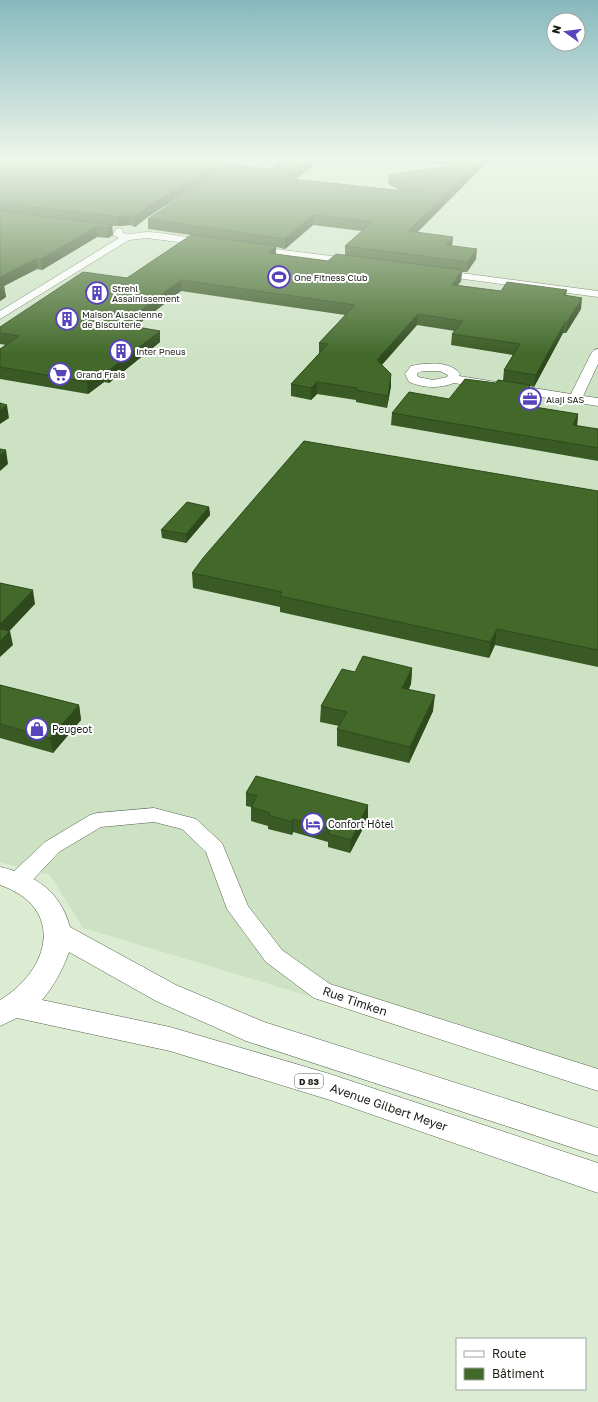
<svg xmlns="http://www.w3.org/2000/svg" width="598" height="1402" viewBox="0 0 598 1402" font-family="'Golos Text',sans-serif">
	<rect width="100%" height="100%" fill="#dbecd3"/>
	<!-- built -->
	<path fill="#cde2c3" d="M0,158H598V1083L83,928L50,875L0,862Z"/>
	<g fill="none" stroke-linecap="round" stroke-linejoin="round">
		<!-- minor casing -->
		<g stroke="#55634e" stroke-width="1">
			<path id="minor" d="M119,228L122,229L123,233C132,235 140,232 148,232C168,233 189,238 208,240L213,243L208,246L147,238L129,240L0,319V311L119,238L113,235L116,229Z
				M252,246L355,259L360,262L355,265L249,251L247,249L249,247Z
				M438,270L598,291V297L434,275L433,273Z
				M598,349V364L583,396L598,398V406L454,383C439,389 424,388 409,382L405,374L411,366C425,363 450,360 460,374L459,376L571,394L592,352L594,350ZM425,371H440L448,375L447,377L433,380L418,377L417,374L419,372Z
				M154,808L196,819L222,843L248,906L282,950L330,984L598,1069V1091L314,998L266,962L227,909L206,852L182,829L154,822L101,827L59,852L26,887L18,889L10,887L7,881L10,875L45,842L90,815L97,813Z"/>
		</g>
		<!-- primary casing -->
		<g stroke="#55634e" stroke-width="1">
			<path id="primary" d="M0,867C36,875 60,891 70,927L176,985L264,1022L598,1128V1156L246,1041L156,1001L69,952C63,969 54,986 42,1000L170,1027L330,1074L598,1163V1193L330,1100L170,1051L17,1018L0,1026V1000C50,970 66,908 0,885Z"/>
		</g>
		<!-- minor -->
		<use href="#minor" fill="#fff" fill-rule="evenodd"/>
		<!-- primary -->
		<use href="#primary" fill="#fff" fill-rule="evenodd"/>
	</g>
	<!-- wall -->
	<path fill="#395a24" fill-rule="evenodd" d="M0,158H230L222,164L270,169L287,158H314V165L295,180L401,191L388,184L389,175L451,166L392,158H491L417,233L453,246L476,259L467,272H462L461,281L458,285L501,291L567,290L566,295L581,309L566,333H563L534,387L530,386V389L533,390L531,401L528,406L578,414L577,426L598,429V461L391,425L392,413L449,399L503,381L504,370L513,355L451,345L452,334L455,331L417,325L382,365L391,386L387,408L356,402V400L317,394L311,400L291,396V384L319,354V343L345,315L181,291L141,322L142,326L139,328L160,331V342L109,383L104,382L88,394L0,379V349L6,345L0,344V333L127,278L198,236L148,229V219L211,176L145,219L135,227L130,225L119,226H112L113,235L108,238L97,237L42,270L37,269L4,286L6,297L0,301ZM313,225L362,231L345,246V255L328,261L276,254V247L285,249Z
		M598,491V667L495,645L489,658L280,612V607L193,588L192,573Z
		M209,507L210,515L186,543L162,538L161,530Z
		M412,668L411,684L409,689L433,711L409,763L337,746V729L339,726L320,722L321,706L355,672Z
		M0,685L79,705L81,720L53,753L0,738Z
		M246,793L368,805V819L350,853L328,847V842L293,832L292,835L268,829V826L251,821V807L246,806Z"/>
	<!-- shaded-wall -->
	<path fill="#2e4a1d" d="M215,158H230L215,168H211V176L145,219L135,227L134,217L144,209L209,162Z
		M312,158H314V165L284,188V178Z
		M483,158H491L408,241V231Z
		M129,215L130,225L119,226L118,217Z
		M313,215V225L285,249V239Z
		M112,225L113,235L108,238L107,228Z
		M96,227L97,237L42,270L41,259Z
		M453,237L452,247L446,245Z
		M276,246V256L268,253Z
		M477,249L476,259L467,272L468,262Z
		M36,259L37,269L0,288V277Z
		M462,270L461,281L451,295L452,285Z
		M181,280V291L141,322L142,326L127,337L126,325L136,314Z
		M4,286L6,297L0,301V289Z
		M582,298L581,309L566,333L567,322Z
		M418,314L417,325L376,371L377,360Z
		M565,322L563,333L534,387L536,375Z
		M160,331V342L109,383L108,371Z
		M103,370L104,382L88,394L87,382Z
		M391,374V386L387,408L388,396Z
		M317,382V394L311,400V388Z
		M530,385L529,395L533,390L531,401L521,417L522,405L528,389Z
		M7,405L9,418L0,424V410Z
		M578,414L577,426L573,425Z
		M6,450L8,464L0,471V455Z
		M209,507L210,515L186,543V534Z
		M33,590L35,604L2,639L10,631L13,645L0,657V624Z
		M497,629L495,645L489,658L490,642Z
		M412,668L411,684L401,704L402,688Z
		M435,695L433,711L409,763L410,747Z
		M79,705L81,720L53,753L50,738Z
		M368,805V819L350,853L351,840Z
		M293,819V832L292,835V822Z"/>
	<!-- building -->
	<path fill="#42692a" stroke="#2e4a1d" d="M0,158H215L209,162L270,169L287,158H312L284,178L422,193L389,175L463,164V161L456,160V158H483L408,231L453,237L446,245L477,249L468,262L345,246L372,222L313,215L285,239L148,219L219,171L217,168H211L144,209L134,217L129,215L118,217L0,203Z
		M0,211L112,225L107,228L96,227L41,259H36L0,277Z
		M191,235L276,246L268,253L328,261L336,254L462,270L452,285L501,291L507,282L567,290L564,295L582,298L567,322H565L536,375L504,370L520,344L452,334L463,321L418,314L377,360L391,374L388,396L356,390L357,388L317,382L311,388L291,384L328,344L319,343L355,305L181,280L136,314H141L126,325L160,331L108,371L103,370L87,382L0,367V349L19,336L0,333V327L83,272L127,278Z
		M0,286H4L0,289Z
		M465,379L496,383L498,380L530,385L528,389L533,390L522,405L578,414L573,425L598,429V448L392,413L409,392L449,399Z
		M0,403L7,405L0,410Z
		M304,441L598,491V650L497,629L490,642L280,596L282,592L192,573L203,558Z
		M0,449L6,450L0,455Z
		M187,502L209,507L186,534L161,530Z
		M0,583L33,590L0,624Z
		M0,629L10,631L0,641Z
		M363,656L412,668L402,688L435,695L410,747L337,729L347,712L321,706L342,669L355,672Z
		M0,685L79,705L50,738L0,724Z
		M256,776L368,805L351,840L328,834L331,829L293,819L292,822L268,815L270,813L251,807L257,796L246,793Z"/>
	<!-- sky -->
	<linearGradient id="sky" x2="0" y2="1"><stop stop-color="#87b9be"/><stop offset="0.45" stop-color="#eff6eb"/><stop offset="1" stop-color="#eff6eb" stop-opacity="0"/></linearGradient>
	<rect width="598" height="355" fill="url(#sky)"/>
	<!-- icons -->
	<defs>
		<g id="stadium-ring" transform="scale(1.15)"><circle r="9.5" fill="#fff" stroke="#5743bb" stroke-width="1.5"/><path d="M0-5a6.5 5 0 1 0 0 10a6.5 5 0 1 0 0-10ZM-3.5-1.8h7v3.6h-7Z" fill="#5743bb"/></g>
		<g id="building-ring" transform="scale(1.15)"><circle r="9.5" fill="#fff" stroke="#5743bb" stroke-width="1.5"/><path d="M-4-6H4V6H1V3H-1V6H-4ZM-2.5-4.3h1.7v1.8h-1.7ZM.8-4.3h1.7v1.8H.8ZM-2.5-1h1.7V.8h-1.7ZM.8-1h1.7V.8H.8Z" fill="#5743bb"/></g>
		<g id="supermarket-ring" transform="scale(1.15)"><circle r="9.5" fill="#fff" stroke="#5743bb" stroke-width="1.5"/><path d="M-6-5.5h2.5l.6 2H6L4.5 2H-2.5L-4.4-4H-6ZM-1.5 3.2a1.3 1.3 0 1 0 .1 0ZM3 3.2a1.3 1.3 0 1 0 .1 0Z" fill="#5743bb"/></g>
		<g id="office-ring" transform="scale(1.15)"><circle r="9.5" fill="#fff" stroke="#5743bb" stroke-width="1.5"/><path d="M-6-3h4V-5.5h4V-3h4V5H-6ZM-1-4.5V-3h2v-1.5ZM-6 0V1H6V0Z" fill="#5743bb"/></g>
		<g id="shop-ring" transform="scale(1.15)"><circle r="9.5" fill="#fff" stroke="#5743bb" stroke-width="1.5"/><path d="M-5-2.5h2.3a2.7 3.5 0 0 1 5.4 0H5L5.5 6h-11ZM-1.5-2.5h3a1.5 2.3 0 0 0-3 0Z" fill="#5743bb"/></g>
		<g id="hotel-ring" transform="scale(1.15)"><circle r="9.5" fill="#fff" stroke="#5743bb" stroke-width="1.5"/><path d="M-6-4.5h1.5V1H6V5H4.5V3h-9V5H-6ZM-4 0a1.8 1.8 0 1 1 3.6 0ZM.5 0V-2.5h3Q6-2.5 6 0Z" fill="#5743bb"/></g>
	</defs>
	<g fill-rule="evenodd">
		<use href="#stadium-ring" x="279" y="277"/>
		<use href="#building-ring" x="97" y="293"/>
		<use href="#building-ring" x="67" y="319"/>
		<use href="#building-ring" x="121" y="351"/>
		<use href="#supermarket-ring" x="60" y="374"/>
		<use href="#office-ring" x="530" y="399"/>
		<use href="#shop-ring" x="37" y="729"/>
		<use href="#hotel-ring" x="313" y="824"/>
	</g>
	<g text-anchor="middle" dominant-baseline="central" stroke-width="4" stroke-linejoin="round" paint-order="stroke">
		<!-- far-poi labels -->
		<g font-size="9" fill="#191e15" stroke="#fff" text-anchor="start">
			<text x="294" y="277">One Fitness Club</text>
			<text x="112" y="288">Strehl<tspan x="112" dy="10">Assainissement</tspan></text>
			<text x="82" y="314">Maison Alsacienne<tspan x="82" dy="10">de Biscuiterie</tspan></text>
			<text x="136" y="351">Inter Pneus</text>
			<text x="76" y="374">Grand Frais</text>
			<text x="546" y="399">Alaji SAS</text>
		</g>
		<!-- shield labels -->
		<rect fill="#fff" stroke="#5e625b" stroke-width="1" x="295" y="1074" width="28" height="14" rx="3"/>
		<g font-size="9" font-weight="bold" fill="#191e15">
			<text x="309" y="1081">D 83</text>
		</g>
		<!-- poi labels -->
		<g font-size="10" fill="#191e15" stroke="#fff" text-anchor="start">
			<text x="52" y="729">Peugeot</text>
			<text x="328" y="824">Confort Hôtel</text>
		</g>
		<!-- near-street labels -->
		<g font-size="12" fill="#191e15" stroke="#fff">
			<text transform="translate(355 1001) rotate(19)">Rue Timken</text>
			<text transform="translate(389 1107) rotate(19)">Avenue Gilbert Meyer</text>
		</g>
	</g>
	<!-- legend -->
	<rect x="456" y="1338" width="130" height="52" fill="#ffffff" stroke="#a3a5a1"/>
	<rect x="464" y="1351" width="20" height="6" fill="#ffffff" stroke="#a3a5a1"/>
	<text x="492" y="1358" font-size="12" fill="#191e15">Route</text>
	<rect x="464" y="1368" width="20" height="12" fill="#42692a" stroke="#a3a5a1"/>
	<text x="492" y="1378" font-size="12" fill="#191e15">Bâtiment</text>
	<!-- north arrow -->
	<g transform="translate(566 32) rotate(284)"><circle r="19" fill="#ffffff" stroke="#a3a5a1"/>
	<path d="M0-3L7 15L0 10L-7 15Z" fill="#5743bb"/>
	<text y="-6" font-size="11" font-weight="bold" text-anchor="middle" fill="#191e15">N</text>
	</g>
</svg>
